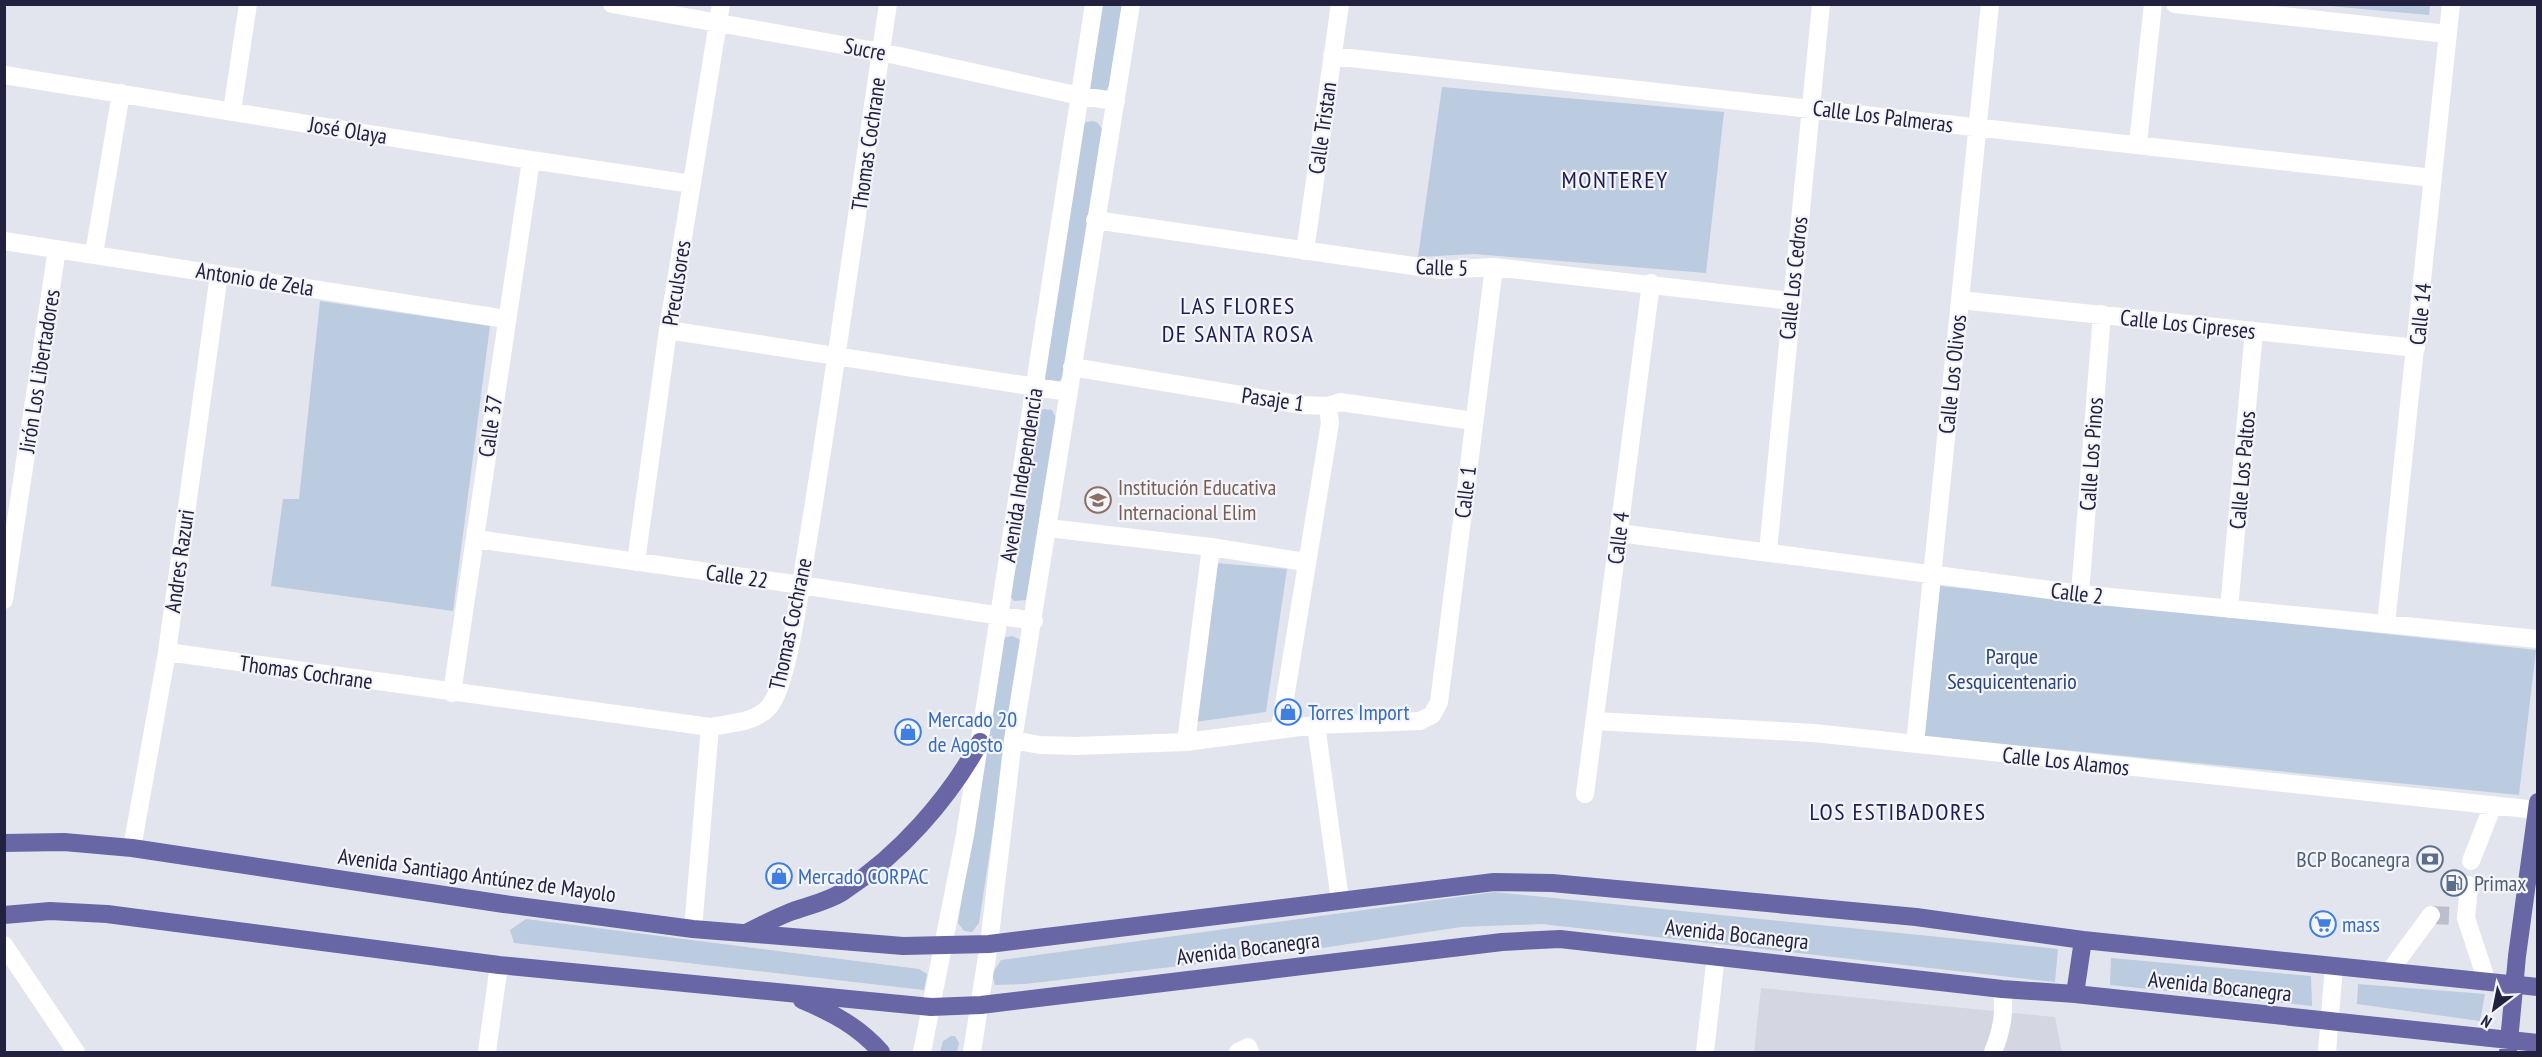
<svg xmlns="http://www.w3.org/2000/svg" width="2542" height="1057" viewBox="0 0 2542 1057" font-family="'PT Sans Narrow',sans-serif">
	<rect width="100%" height="100%" fill="#e3e5ee"/>
	<!-- built -->
	<path fill="#d4d6e2" d="M1761,988L2055,1017L2062,1052H1754Z"/>
	<!-- green -->
	<path fill="#bbcbe0" d="M1102,5H1122L1109,86L1106,91H1090Z
		M2318,5L2430,4V5L2429,15Z
		M1442,87L1724,112L1706,273L1474,254L1418,257Z
		M1093,121L1098,123L1103,131L1064,375L1058,383L1046,380L1043,375L1081,128L1086,122Z
		M320,301L490,326L453,611L271,586L283,499H299Z
		M1044,409L1052,410L1056,418L1026,600L1014,601L1010,596L1038,412Z
		M1216,563L1287,569L1266,712L1195,722Z
		M1940,586L2536,650L2519,795L1924,736Z
		M1012,636L1019,639L1021,646L979,923L972,932L964,931L958,923L1002,638Z
		M1494,892L2058,949L2055,982L1542,924L1461,927L1282,954L1025,984L995,985L992,974L1001,960Z
		M526,919L919,969L927,974L924,990L514,943L510,930Z
		M2111,958L2311,976L2312,1006L2110,985Z
		M2358,984L2485,994L2480,1021L2357,1004Z
		M951,1036H955L959,1043L957,1052H940L943,1041Z"/>
	<g fill="none" stroke-linecap="round" stroke-linejoin="round">
		<!-- minor-tunnel -->
		<path stroke="#bcbecb" stroke-width="18" stroke-dasharray="18 9" stroke-linecap="butt" d="M2431,915L2455,916"/>
		<!-- minor -->
		<path stroke="#fff" stroke-width="18" d="M612,4L881,52L1080,96L1116,101
			M2175,4L2447,34
			M1332,56L2433,178
			M4,75L531,160L692,184
			M232,111L248,4
			M2138,143L2153,4
			M1095,220L1441,270L1494,267L1791,301
			M4,241L506,319
			M1305,251L1340,4
			M94,254L121,93
			M1960,300L2416,348
			M668,330L1068,392
			M1072,367L1302,405L1328,406L1340,402L1474,421
			M1048,528L1211,547L1305,562
			M1619,533L2080,594L2538,639
			M476,539L801,585L1034,621
			M1768,551L1821,4
			M636,562L668,330L721,4
			M2080,594L2102,314
			M4,600L57,249
			M2229,609L2254,331
			M2386,624L2451,4
			M167,652L710,727C730,723 755,723 769,707C789,684 802,575 808,540C837,362 861,183 888,4
			M452,693L531,160
			M1595,721L1814,733L2537,810
			M1316,725L1340,900
			M1280,729L1330,423L1328,406
			M1013,740L1040,745L1076,746L1186,742L1316,725L1420,721L1432,715L1439,702L1494,267
			M1186,742L1211,547
			M1915,744L1990,4
			M1585,794L1651,283
			M132,848L167,652L219,274
			M2471,861L2493,805
			M2469,885L2466,918L2487,982
			M693,929L710,727
			M4,945L76,1052
			M2389,972L2431,915
			M487,1052L499,965
			M922,1052L965,835L1094,4
			M972,1052L989,944L1013,740L1131,4
			M1238,1052L1248,1047L1250,1052
			M1705,1052L1716,955
			M1993,1052C2002,1030 2005,1013 2002,989
			M2327,1052L2334,966"/>
		<!-- major -->
		<path stroke="#6866a5" stroke-width="18" d="M4,843L64,842L132,848L504,904L693,929L903,946L989,944L1494,882L1552,883L1916,917L2083,940L2538,987
			M4,915L50,911L107,914L499,965L931,1007L981,1005L1502,942L1560,939L2002,989L2075,994L2538,1043
			M746,933C760,926 773,919 788,913C805,906 828,902 844,891C899,855 948,800 980,742
			M2075,994L2083,940
			M802,1000C833,1013 859,1027 881,1052
			M2508,1052L2517,956L2538,802"/>
	</g>
	<!-- icons -->
	<defs>
		<g id="school-ring" transform="scale(1.35)"><circle r="9.5" fill="#f4f5fa" stroke="#8d6e63" stroke-width="1.5"/><path d="M0-5L7-2L0 1L-7-2ZM-4 1L0 2.5L4 1V4Q0 6-4 4Z" fill="#8d6e63"/></g>
		<g id="shop-ring" transform="scale(1.35)"><circle r="9.5" fill="#f4f5fa" stroke="#3f7fe0" stroke-width="1.5"/><path d="M-5-2.5h2.3a2.7 3.5 0 0 1 5.4 0H5L5.5 6h-11ZM-1.5-2.5h3a1.5 2.3 0 0 0-3 0Z" fill="#3f7fe0"/></g>
		<g id="bank-ring" transform="scale(1.35)"><circle r="9.5" fill="#f4f5fa" stroke="#5c6f8a" stroke-width="1.5"/><path d="M-6-4H6V4H-6ZM0-2.3a2.3 2.3 0 1 0 0 4.6a2.3 2.3 0 1 0 0-4.6Z" fill="#5c6f8a"/></g>
		<g id="fuel-ring" transform="scale(1.35)"><circle r="9.5" fill="#f4f5fa" stroke="#5c6f8a" stroke-width="1.5"/><path d="M-5.5-6h7V0h2V4h1.3V-2.5L3-4.5l.8-.8L6-3V5H2.5V1h-1V6h-7ZM-4.2-4.7v3.2H.2V-4.7Z" fill="#5c6f8a"/></g>
		<g id="supermarket-ring" transform="scale(1.35)"><circle r="9.5" fill="#f4f5fa" stroke="#3f7fe0" stroke-width="1.5"/><path d="M-6-5.5h2.5l.6 2H6L4.5 2H-2.5L-4.4-4H-6ZM-1.5 3.2a1.3 1.3 0 1 0 .1 0ZM3 3.2a1.3 1.3 0 1 0 .1 0Z" fill="#3f7fe0"/></g>
	</defs>
	<g fill-rule="evenodd">
		<use href="#school-ring" x="1098" y="500"/>
		<use href="#shop-ring" x="1288" y="712"/>
		<use href="#shop-ring" x="908" y="732"/>
		<use href="#bank-ring" x="2430" y="859"/>
		<use href="#shop-ring" x="779" y="876"/>
		<use href="#fuel-ring" x="2454" y="883"/>
		<use href="#supermarket-ring" x="2323" y="924"/>
	</g>
	<g text-anchor="middle" dominant-baseline="central" stroke-width="4.5" stroke-linejoin="round" paint-order="stroke">
		<!-- street labels -->
		<g font-size="22" fill="#222240" stroke="#f4f5fa">
			<text transform="translate(865 49) rotate(11)">Sucre</text>
			<text transform="translate(1883 116) rotate(7)">Calle Los Palmeras</text>
			<text transform="translate(1322 128) rotate(-82)">Calle Tristan</text>
			<text transform="translate(348 130) rotate(9)">José Olaya</text>
			<text transform="translate(868 144) rotate(-82)">Thomas Cochrane</text>
			<text transform="translate(1442 267) rotate(2)">Calle 5</text>
			<text transform="translate(1793 278) rotate(-84)">Calle Los Cedros</text>
			<text transform="translate(255 279) rotate(9)">Antonio de Zela</text>
			<text transform="translate(676 283) rotate(-81)">Preculsores</text>
			<text transform="translate(2420 314) rotate(-84)">Calle 14</text>
			<text transform="translate(2188 324) rotate(6)">Calle Los Cipreses</text>
			<text transform="translate(39 371) rotate(-81)">Jirón Los Libertadores</text>
			<text transform="translate(1952 374) rotate(-84)">Calle Los Olivos</text>
			<text transform="translate(1273 399) rotate(8)">Pasaje 1</text>
			<text transform="translate(490 426) rotate(-82)">Calle 37</text>
			<text transform="translate(2091 454) rotate(-86)">Calle Los Pinos</text>
			<text transform="translate(2242 470) rotate(-85)">Calle Los Paltos</text>
			<text transform="translate(1021 475) rotate(-81)">Avenida Independencia</text>
			<text transform="translate(1465 492) rotate(-83)">Calle 1</text>
			<text transform="translate(1618 538) rotate(-83)">Calle 4</text>
			<text transform="translate(179 561) rotate(-82)">Andres Razuri</text>
			<text transform="translate(737 576) rotate(8)">Calle 22</text>
			<text transform="translate(2077 593) rotate(7)">Calle 2</text>
			<text transform="translate(790 624) rotate(-78)">Thomas Cochrane</text>
			<text transform="translate(306 672) rotate(8)">Thomas Cochrane</text>
			<text transform="translate(2066 761) rotate(6)">Calle Los Alamos</text>
			<text transform="translate(477 875) rotate(8)">Avenida Santiago Antúnez de Mayolo</text>
			<text transform="translate(1737 934) rotate(6)">Avenida Bocanegra</text>
			<text transform="translate(1248 948) rotate(-7)">Avenida Bocanegra</text>
			<text transform="translate(2220 986) rotate(6)">Avenida Bocanegra</text>
		</g>
		<!-- education labels -->
		<g font-size="22" fill="#785e54" stroke="#f4f5fa" text-anchor="start">
			<text x="1118" y="487">Institución Educativa<tspan x="1118" dy="25">Internacional Elim</tspan></text>
		</g>
		<!-- park labels -->
		<g font-size="22" fill="#2a4379" stroke="#f4f5fa">
			<text x="2012" y="656">Parque<tspan x="2012" dy="25">Sesquicentenario</tspan></text>
		</g>
		<!-- shop labels -->
		<g font-size="22" fill="#366cbe" stroke="#f4f5fa" text-anchor="start">
			<text x="1308" y="712">Torres Import</text>
			<text x="928" y="719">Mercado 20<tspan x="928" dy="25">de Agosto</tspan></text>
			<text x="798" y="876">Mercado CORPAC</text>
			<text x="2342" y="924">mass</text>
		</g>
		<!-- service labels -->
		<g font-size="22" fill="#4e5e75" stroke="#f4f5fa" text-anchor="end">
			<text x="2410" y="859">BCP Bocanegra</text>
			<text x="2474" y="883" text-anchor="start">Primax</text>
		</g>
		<!-- neighbourhood labels -->
		<g font-size="24" letter-spacing="1.5" fill="#1f1c53" stroke="#f4f5fa">
			<text x="1615" y="179">MONTEREY</text>
			<text x="1238" y="305">LAS FLORES<tspan x="1238" dy="28">DE SANTA ROSA</tspan></text>
			<text x="1898" y="811">LOS ESTIBADORES</text>
		</g>
	</g>
	<!-- border -->
	<rect width="2542" height="1057" fill="none" stroke="#222240" stroke-width="12"/>
	<!-- north arrow -->
	<g transform="translate(2494 1009) rotate(212)" stroke="#f4f5fa" stroke-width="4.5" paint-order="stroke">
	<path d="M0-4.5L10 22L0 15L-10 22Z" fill="#222240"/>
	<text y="-9" font-size="16" font-weight="bold" text-anchor="middle" fill="#222240">N</text>
	</g>
</svg>
